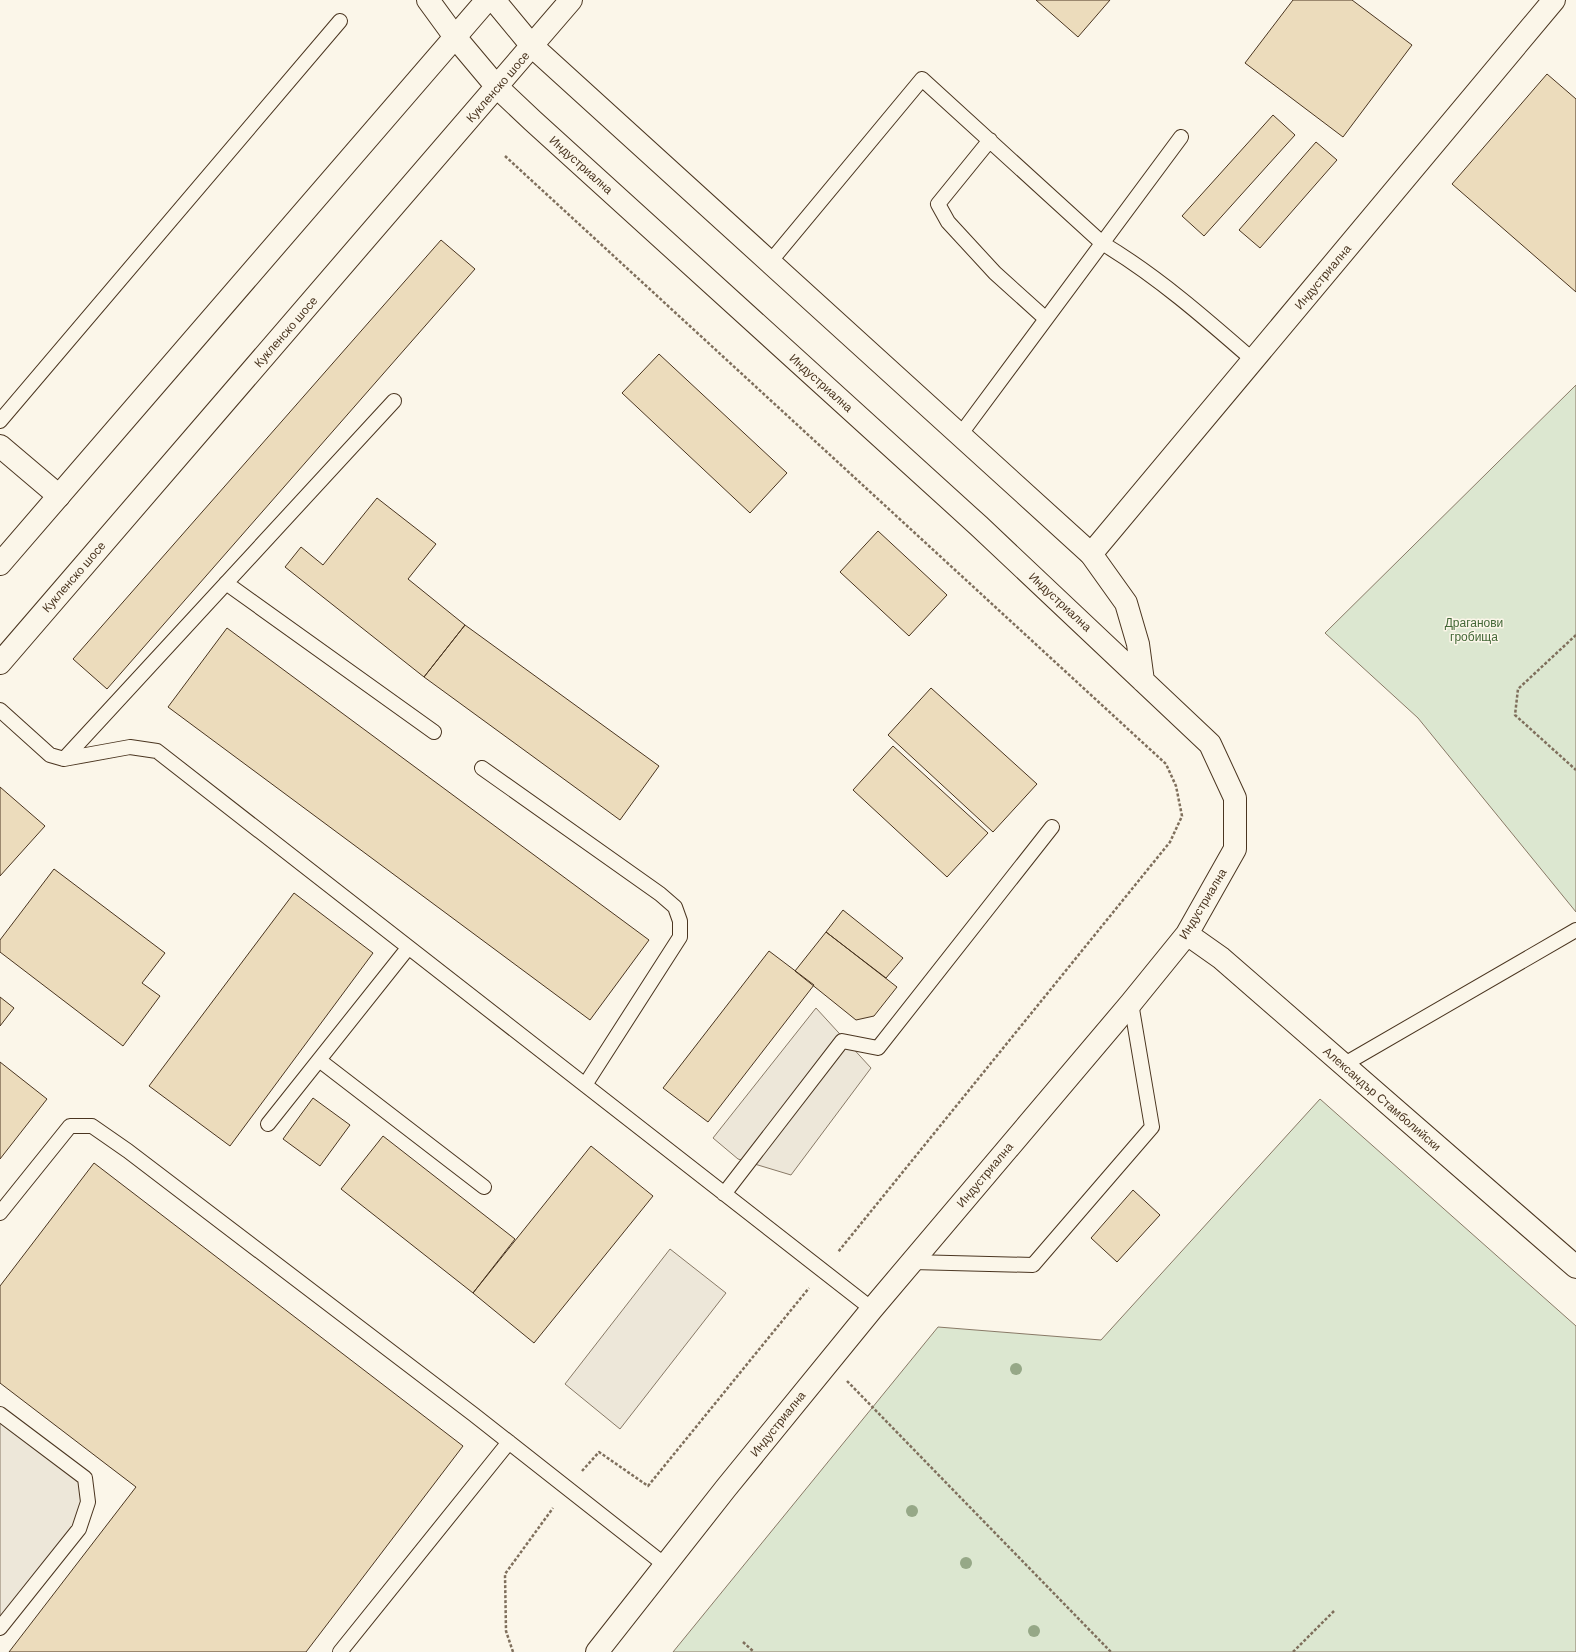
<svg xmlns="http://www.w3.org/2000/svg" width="1576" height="1652" viewBox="0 0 1576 1652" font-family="Helvetica,sans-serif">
	<rect width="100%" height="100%" fill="#fbf6e9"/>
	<!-- green -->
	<path fill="#dce7d0" stroke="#887966" d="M1576,385V912L1418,718L1325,633Z
		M1320,1099L1576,1326V1652H673L938,1327L1101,1340Z"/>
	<!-- parking -->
	<path fill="#ede7d9" stroke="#887966" d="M816,1008L871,1068L791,1175L738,1159L713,1138Z
		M670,1249L726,1293L620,1429L565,1384Z
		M0,1414L85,1478L79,1529L0,1628Z"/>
	<!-- building -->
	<path fill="#ecdcbc" stroke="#4a3520" d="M1036,0H1110L1078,37Z
		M1293,0H1352L1412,45L1343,137L1245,63Z
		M1547,74L1576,99V292L1452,184Z
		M1273,115L1295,135L1204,236L1182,216Z
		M1316,142L1337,160L1260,248L1239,230Z
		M441,240L475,269L107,689L73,659Z
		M659,354L787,473L750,513L622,393Z
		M377,498L436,544L408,579L465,625L424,677L285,567L301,547L323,565Z
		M878,531L947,595L909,636L840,572Z
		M465,625L659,766L620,820L424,677Z
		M227,628L649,940L590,1020L168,707Z
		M931,688L1037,784L993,832L888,735Z
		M893,746L988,833L947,877L853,790Z
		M0,787L45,826L0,876Z
		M54,869L165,953L142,983L160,996L123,1046L0,952V940Z
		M294,893L373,953L230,1146L149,1086Z
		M843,910L903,958L886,978L826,932Z
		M826,932L897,987L874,1016L856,1020L795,971Z
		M769,951L814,985L708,1122L663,1088Z
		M0,997L14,1008L0,1026Z
		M0,1062L47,1099L0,1159Z
		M313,1098L350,1125L320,1166L283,1139Z
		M383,1136L515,1239L473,1293L341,1189Z
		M591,1146L653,1196L534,1343L473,1293Z
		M94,1163L463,1446L306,1652H9L136,1487L0,1383V1286Z
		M1133,1190L1160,1215L1117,1262L1091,1238Z"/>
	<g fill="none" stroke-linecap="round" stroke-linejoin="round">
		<!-- lane casing -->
		<g stroke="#4a3520" stroke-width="16">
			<path id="lane" d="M990,140L938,204L948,222L995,273L1046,319
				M770,262L922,79L1102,243C1157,276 1205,318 1253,360
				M0,421L340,21
				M960,435L1181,137
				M226,583L434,732
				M0,710L50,755L64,759L130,747L157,751L872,1309
				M64,759L394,401
				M482,768L660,894L675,907L680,921V937L585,1085
				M319,1060L484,1187
				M1343,1065L1576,930
				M268,1124L408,948
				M724,1194L842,1041L878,1048L1052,827
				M0,1213L70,1126H92L128,1151L473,1414L665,1565
				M912,1262L1033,1265L1152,1127L1131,1003
				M0,1414L85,1478L88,1502L79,1529L0,1628
				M340,1652L509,1442"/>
		</g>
		<!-- street casing -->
		<g stroke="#4a3520" stroke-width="24">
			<path id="street" d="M428,0L455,37
				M0,446L59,496
				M1091,554L1554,0"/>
		</g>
		<!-- secondary casing -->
		<g stroke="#4a3520" stroke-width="24">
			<path id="secondary" d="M494,0L532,46L1091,554L1126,603L1138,644L1143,681
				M455,37L497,87L533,121L979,526L1210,744L1235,798V849L1187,934L1131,1003L872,1309L726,1488L597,1652
				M0,564L487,0
				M0,663L571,0
				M1187,934L1221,958L1576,1267"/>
		</g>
		<!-- path -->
		<path stroke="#7f6f5c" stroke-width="2.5" stroke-dasharray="3 2" stroke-linecap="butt" d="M505,156L1166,764L1176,786L1182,816L1170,842L838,1252
			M1576,635L1518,689L1515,715L1576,770
			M847,1381L1111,1652
			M582,1471L599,1452L648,1486L809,1288
			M743,1642L754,1652
			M513,1652L506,1631L505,1574L553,1508
			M1293,1652L1334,1611"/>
		<!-- lane -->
		<use href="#lane" stroke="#fbf6e9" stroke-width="14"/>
		<!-- street -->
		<use href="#street" stroke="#fbf6e9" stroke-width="22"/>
		<!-- secondary -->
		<use href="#secondary" stroke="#fbf6e9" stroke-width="22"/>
	</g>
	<!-- trees -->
	<g fill="#96a887">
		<circle cx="1016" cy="1369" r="6"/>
		<circle cx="912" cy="1511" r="6"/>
		<circle cx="966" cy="1563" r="6"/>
		<circle cx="1034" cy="1631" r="6"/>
	</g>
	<g text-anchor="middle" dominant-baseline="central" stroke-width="3" stroke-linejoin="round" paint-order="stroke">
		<!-- street labels -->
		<g font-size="12" fill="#4a3520" stroke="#fbf6e9">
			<text transform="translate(498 87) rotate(-49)">Кукленско шосе</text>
			<text transform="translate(581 165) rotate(42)">Индустриална</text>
			<text transform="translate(1323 277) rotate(-50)">Индустриална</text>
			<text transform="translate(286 332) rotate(-49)">Кукленско шосе</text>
			<text transform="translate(821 383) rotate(42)">Индустриална</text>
			<text transform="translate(74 577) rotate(-49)">Кукленско шосе</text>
			<text transform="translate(1060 602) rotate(43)">Индустриална</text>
			<text transform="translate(1203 904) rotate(-59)">Индустриална</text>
			<text transform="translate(1382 1099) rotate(41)">Александър Стамболийски</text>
			<text transform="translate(985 1175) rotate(-50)">Индустриална</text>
			<text transform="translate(778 1424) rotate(-51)">Индустриална</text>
		</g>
		<!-- park labels -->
		<g font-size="12" fill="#436837" stroke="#fbf6e9">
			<text x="1474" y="623">Драганови<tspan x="1474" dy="14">гробища</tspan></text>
		</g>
	</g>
</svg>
